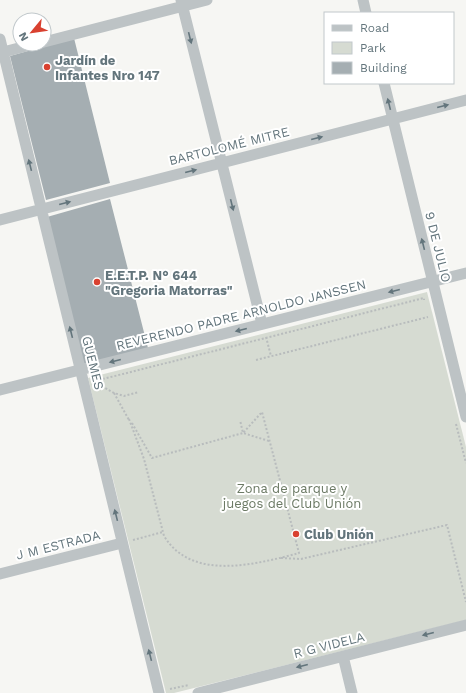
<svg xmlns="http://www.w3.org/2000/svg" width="466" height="693" viewBox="0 0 466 693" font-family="'Work Sans',sans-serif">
	<rect width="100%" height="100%" fill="#f6f6f3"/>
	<!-- green -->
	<path fill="#d6dbd2" d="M427,292L466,447V620L174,693H166L88,378Z"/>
	<!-- building -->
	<path fill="#a5aeb2" d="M74,38L110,183L46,200L10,56Z
		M110,199L148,348L83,365L47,217Z"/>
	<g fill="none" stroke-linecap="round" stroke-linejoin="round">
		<!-- path -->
		<path stroke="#b8bcbd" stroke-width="2" stroke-dasharray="2 2" stroke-linecap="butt" d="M266,337L271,356
			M256,360L428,317
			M95,381L424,298V300
			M95,382L114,393L124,396L139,392
			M114,393L129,420
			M129,419L144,459L164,536C192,582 257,564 299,553L262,412L243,433L269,441
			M132,423L152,458L243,433L240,420
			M456,424L466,463
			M133,540L163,532
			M281,558L301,559L447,525L466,602
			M170,689L189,685"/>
		<!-- minor -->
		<path stroke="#bdc3c5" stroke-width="11" d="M181,0L262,324
			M363,0L366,13
			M0,39L159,693
			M44,42L207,0
			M0,53L34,44
			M384,83L466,417
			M0,220L466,100
			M0,390L466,273
			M0,574L122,543
			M343,656L352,693
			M198,693L466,625"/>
	</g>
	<!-- one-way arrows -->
	<defs><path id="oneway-solid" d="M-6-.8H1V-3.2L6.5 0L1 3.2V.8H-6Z"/></defs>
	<g fill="#63757c">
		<use href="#oneway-solid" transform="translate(190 38) rotate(76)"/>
		<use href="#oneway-solid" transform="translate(389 104) rotate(-104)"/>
		<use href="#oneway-solid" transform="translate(443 106) rotate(-14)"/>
		<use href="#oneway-solid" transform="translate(317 138) rotate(-14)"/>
		<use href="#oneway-solid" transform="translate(30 165) rotate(-104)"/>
		<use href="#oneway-solid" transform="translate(191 171) rotate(-14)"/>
		<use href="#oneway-solid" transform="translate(65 203) rotate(-14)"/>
		<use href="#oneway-solid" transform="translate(232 205) rotate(76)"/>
		<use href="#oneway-solid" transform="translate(423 244) rotate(-104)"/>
		<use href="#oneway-solid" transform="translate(394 291) rotate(166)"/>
		<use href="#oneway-solid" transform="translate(241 330) rotate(166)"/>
		<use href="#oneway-solid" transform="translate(71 332) rotate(-104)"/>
		<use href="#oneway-solid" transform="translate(115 361) rotate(166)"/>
		<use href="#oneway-solid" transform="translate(116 515) rotate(-104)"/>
		<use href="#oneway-solid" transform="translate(428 634) rotate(166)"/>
		<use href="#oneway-solid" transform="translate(150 655) rotate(-104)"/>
		<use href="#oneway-solid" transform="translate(302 666) rotate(166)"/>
	</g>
	<!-- markers -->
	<g fill="#d94130" stroke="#fff" stroke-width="1.5">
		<circle cx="47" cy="67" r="4"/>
		<circle cx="97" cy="282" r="4"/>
		<circle cx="296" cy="534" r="4"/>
	</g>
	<g text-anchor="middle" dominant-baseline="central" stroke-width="4" stroke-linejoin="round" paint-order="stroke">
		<!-- poi labels -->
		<g font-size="13" font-weight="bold" fill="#63757c" stroke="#fff" text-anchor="start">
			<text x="55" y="60">Jardín de<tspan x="55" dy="15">Infantes Nro 147</tspan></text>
			<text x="105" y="275">E.E.T.P. N° 644<tspan x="105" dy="15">"Gregoria Matorras"</tspan></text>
			<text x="304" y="534">Club Unión</text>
		</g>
		<!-- street labels -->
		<g font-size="13" fill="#63757c" stroke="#fff">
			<text transform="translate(229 146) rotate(-14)">BARTOLOMÉ MITRE</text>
			<text transform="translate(438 247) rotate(76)">9 DE JULIO</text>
			<text transform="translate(241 315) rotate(-14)">REVERENDO PADRE ARNOLDO JANSSEN</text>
			<text transform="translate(93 363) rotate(76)">GUEMES</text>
			<text transform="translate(58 545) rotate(-14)">J M ESTRADA</text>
			<text transform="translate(329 645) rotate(-14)">R G VIDELA</text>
		</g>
		<!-- park labels -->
		<g font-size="13" fill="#6c7a65" stroke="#fff">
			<text x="292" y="488">Zona de parque y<tspan x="292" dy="15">juegos del Club Unión</tspan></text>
		</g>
	</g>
	<!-- legend -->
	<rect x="324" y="12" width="130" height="72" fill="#ffffff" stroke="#c1c8cb"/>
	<rect x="332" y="25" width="20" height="6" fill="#bdc3c5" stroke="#c1c8cb"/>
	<text x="360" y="32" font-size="12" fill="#63757c">Road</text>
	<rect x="332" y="42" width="20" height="12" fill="#d6dbd2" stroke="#c1c8cb"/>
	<text x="360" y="52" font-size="12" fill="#63757c">Park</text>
	<rect x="332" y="62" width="20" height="12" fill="#a5aeb2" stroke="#c1c8cb"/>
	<text x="360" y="72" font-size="12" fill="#63757c">Building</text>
	<!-- north arrow -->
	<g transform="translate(32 32) rotate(241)"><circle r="19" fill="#ffffff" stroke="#c1c8cb"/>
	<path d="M0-3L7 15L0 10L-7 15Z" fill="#d94130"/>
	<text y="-6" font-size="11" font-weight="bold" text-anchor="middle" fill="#63757c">N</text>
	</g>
</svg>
